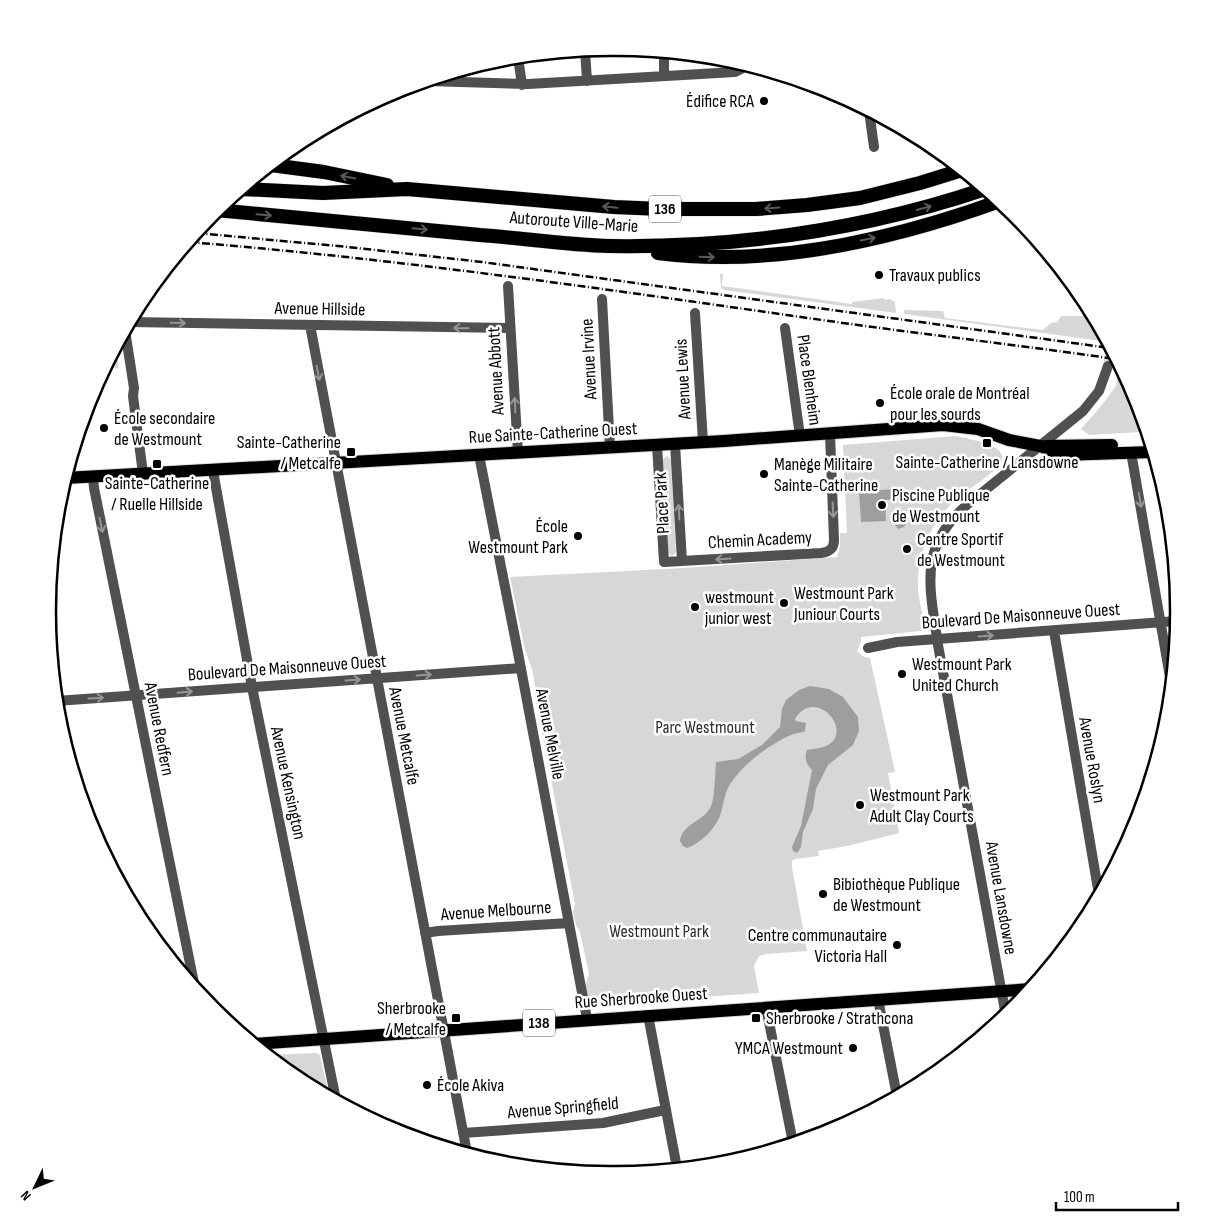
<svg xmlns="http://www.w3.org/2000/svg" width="1226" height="1222" viewBox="0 0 1226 1222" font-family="'Sofia Sans Condensed',sans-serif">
	<rect width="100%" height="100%" fill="#fff"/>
	<!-- green -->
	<path fill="#d7d7d7" d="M720,274H723L722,286L852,304V302L884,298L885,300L890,299L895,302L896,313L724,290L721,288Z
		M1085,301L1103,334L1101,341L904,314V310L943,311L945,318L1043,330L1051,323L1057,322L1061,316H1083V311L1085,310Z
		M116,348L119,368L104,369Z
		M1119,370L1122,371L1135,395L1141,412L1140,432L1089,435L1081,429L1102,405L1116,386Z
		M956,436L982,442L981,445L986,447L988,444C996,448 1004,451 1002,462C992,475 971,487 958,498C931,520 916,556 918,590C919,603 924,615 924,628L921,631L861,637V642L857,651L864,657L870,658L895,772L888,773L899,833L847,846L818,851L819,856L795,859L792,861V867L807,951L766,954L759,956L754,966L759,993L589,1005L585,986L589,974L580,932L576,925L573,913L575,904L534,691L536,690L532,669L525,650L510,577L684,568L837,557L840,547V533H847L843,445Z
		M667,456L671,460L676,552L672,556L668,553L662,460Z
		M316,1053L320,1055L329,1096L298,1080L270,1057L271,1055Z"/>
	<!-- water -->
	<path fill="#9e9e9e" d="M900,489V499L885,500L886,521L861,522L859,491Z
		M901,510L907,514L908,521L904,527L898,529L895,525L898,520L897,514Z
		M810,686L829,689L843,697L858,717L859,731L853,745L828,765L816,789L813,809L803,832L801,847L797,853L793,851L792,847L801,826L812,770C806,764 804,758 807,750C813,749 821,748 826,746C856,732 815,685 795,719L796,721L806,723L805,731C801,733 795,733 791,735C769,745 747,761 733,780C724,791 724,804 720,816C714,830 701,843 687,848L683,846L680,841C682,823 704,822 711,806C715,797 715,773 716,762L738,759L762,745L780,727L782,709L786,700L799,690Z"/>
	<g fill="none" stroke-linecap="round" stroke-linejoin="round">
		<!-- minor-tunnel -->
		<path stroke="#d9d9d9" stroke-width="10" stroke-dasharray="10 5" stroke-linecap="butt" d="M1108,366L1111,349"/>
		<!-- major casing -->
		<g stroke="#dbdbdb" stroke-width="14">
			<path id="major" d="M1045,446L1112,445
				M65,478L724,441L943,425L978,429L1009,440L1040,446L1062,455L1153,452
				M254,1044L1031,989"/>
		</g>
		<!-- highway casing -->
		<g stroke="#dbdbdb" stroke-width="15">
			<path id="highway" d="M271,165L324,172L387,185
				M242,189L323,193L407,189L614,207L661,209H756L807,205L860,198L920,183L962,170
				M216,210C304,218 392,227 480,235C522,238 567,245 609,246C737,248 863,230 985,189
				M658,253C772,268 892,240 1000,201"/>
		</g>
		<!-- minor -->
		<path stroke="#505050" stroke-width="10" d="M585,50L587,81
			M664,52V76
			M518,57L522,85
			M427,81L528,84L735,72L741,69L743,64
			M869,111L874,147
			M508,286L518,453
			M602,299L610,448
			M695,313L703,442
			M130,322L510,328
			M310,325L467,1153
			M785,328L800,436
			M125,330L134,388L133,396L143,474
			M675,444L682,561
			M657,445L664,562L821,553C829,552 834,549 834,540L830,434
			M1131,452L1171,683
			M479,455L518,653L587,1019
			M213,471L252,687L336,1100
			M93,477L94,488L195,988
			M1054,631L1099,895
			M868,648L897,642L1177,621
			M56,701L521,668
			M425,933L438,931L569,923
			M878,999L897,1096
			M766,1007L793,1143
			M648,1015L677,1168
			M1006,1016L938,645C930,588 917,547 968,504L1083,411L1099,391L1108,366
			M463,1133L603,1123L665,1110"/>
		<!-- major -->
		<use href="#major" stroke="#000" stroke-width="12"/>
		<!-- highway -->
		<use href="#highway" stroke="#000" stroke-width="14"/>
		<!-- rail -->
		<path stroke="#000" stroke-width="2.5" stroke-dasharray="8 2.5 1 2.5" stroke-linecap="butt" d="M196,233L348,247L482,262L1110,348
			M188,242C401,259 611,290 822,320C920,334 1018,345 1116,359"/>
	</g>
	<!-- one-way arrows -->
	<defs><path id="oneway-shaft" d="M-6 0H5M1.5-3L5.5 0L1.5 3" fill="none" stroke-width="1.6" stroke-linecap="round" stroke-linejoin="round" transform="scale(1.25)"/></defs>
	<g stroke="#595959">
		<use href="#oneway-shaft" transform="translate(348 177) rotate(-168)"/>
		<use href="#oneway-shaft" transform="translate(610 207) rotate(-175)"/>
		<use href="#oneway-shaft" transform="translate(772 208) rotate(176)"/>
		<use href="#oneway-shaft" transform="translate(924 208) rotate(-16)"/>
		<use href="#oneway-shaft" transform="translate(264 215) rotate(5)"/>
		<use href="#oneway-shaft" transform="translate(420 229) rotate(5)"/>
		<use href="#oneway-shaft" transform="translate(868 239) rotate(-11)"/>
		<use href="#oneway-shaft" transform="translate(707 257) rotate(2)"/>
	</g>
	<g stroke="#969696">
		<use href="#oneway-shaft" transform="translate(178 323) rotate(1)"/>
		<use href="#oneway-shaft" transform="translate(461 328) rotate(-179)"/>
		<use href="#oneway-shaft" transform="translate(318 373) rotate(79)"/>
		<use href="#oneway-shaft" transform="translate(515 405) rotate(-93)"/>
		<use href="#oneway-shaft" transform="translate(1140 500) rotate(80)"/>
		<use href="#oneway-shaft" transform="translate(833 510) rotate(87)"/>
		<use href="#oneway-shaft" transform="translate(679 512) rotate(-93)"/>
		<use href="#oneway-shaft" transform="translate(101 525) rotate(79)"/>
		<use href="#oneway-shaft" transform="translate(723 559) rotate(176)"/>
		<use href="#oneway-shaft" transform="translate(986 636) rotate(-4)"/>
		<use href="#oneway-shaft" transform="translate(424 675) rotate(-4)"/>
		<use href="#oneway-shaft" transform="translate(353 680) rotate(-4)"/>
		<use href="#oneway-shaft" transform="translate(185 692) rotate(-5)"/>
		<use href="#oneway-shaft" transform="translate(96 698) rotate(-3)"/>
	</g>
	<!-- markers -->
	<g fill="#000" stroke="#fff" stroke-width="2">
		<circle cx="764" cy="101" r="5"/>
		<circle cx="879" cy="275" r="5"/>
		<circle cx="880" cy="403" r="5"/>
		<circle cx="104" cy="428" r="5"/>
		<rect x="982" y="438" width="10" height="10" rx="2.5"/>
		<rect x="346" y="447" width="10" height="10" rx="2.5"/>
		<rect x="152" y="459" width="10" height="10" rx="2.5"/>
		<circle cx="764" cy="474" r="5"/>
		<circle cx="882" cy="505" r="5"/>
		<circle cx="578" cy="536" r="5"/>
		<circle cx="907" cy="549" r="5"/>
		<circle cx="784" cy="603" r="5"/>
		<circle cx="695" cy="607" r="5"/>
		<circle cx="902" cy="674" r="5"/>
		<circle cx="860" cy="805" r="5"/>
		<circle cx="823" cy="894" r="5"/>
		<circle cx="897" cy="945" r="5"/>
		<rect x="451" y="1013" width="10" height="10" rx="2.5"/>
		<rect x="751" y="1013" width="10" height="10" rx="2.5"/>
		<circle cx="853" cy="1048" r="5"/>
		<circle cx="427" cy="1085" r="5"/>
	</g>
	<g text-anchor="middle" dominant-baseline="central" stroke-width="5" stroke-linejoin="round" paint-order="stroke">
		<!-- shield labels -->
		<g fill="#fff" stroke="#4c4c4c" stroke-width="1">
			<rect x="649" y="195.5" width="32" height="27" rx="4"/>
			<rect x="523" y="1009.5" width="32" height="27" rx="4"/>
		</g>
		<g font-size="16" font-weight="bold" fill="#000">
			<text x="665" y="209">136</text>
			<text x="539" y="1023">138</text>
		</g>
		<!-- poi labels -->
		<g font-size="18" fill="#000" stroke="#fff" text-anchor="start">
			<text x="754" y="101" text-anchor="end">Édifice RCA</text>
			<text x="889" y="275">Travaux publics</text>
			<text x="890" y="393">École orale de Montréal<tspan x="890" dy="21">pour les sourds</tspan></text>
			<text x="114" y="418">École secondaire<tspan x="114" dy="21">de Westmount</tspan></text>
			<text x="341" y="442" text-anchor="end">Sainte-Catherine<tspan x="341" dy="21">/ Metcalfe</tspan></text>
			<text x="987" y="462" text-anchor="middle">Sainte-Catherine / Lansdowne</text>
			<text x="774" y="464">Manège Militaire<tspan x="774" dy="21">Sainte-Catherine</tspan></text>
			<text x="157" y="483" text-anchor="middle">Sainte-Catherine<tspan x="157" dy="21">/ Ruelle Hillside</tspan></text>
			<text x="892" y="495">Piscine Publique<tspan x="892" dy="21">de Westmount</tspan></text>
			<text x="568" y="526" text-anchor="end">École<tspan x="568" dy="21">Westmount Park</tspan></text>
			<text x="917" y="539">Centre Sportif<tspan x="917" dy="21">de Westmount</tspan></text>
			<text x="794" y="593">Westmount Park<tspan x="794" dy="21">Juniour Courts</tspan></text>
			<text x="705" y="597">westmount<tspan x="705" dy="21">junior west</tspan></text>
			<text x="912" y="664">Westmount Park<tspan x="912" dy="21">United Church</tspan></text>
			<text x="870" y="795">Westmount Park<tspan x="870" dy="21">Adult Clay Courts</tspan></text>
			<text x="833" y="884">Bibiothèque Publique<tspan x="833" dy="21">de Westmount</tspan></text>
			<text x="887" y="935" text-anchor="end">Centre communautaire<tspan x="887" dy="21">Victoria Hall</tspan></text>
			<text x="446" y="1008" text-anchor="end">Sherbrooke<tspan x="446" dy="21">/ Metcalfe</tspan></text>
			<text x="766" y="1018">Sherbrooke / Strathcona</text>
			<text x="843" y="1048" text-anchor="end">YMCA Westmount</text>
			<text x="437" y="1085">École Akiva</text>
		</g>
		<!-- street labels -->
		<g font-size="18" fill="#000" stroke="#fff">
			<text transform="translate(574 222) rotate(4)">Autoroute Ville-Marie</text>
			<text transform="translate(320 309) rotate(1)">Avenue Hillside</text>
			<text transform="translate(589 359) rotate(-93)">Avenue Irvine</text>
			<text transform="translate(496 371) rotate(-93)">Avenue Abbott</text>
			<text transform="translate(683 379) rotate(-93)">Avenue Lewis</text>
			<text transform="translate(809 380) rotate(82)">Place Blenheim</text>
			<text transform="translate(553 433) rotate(-3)">Rue Sainte-Catherine Ouest</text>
			<text transform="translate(662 503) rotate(-93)">Place Park</text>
			<text transform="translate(760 540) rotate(-3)">Chemin Academy</text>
			<text transform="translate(1021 616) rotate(-4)">Boulevard De Maisonneuve Ouest</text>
			<text transform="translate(287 668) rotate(-4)">Boulevard De Maisonneuve Ouest</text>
			<text transform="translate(159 729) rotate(79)">Avenue Redfern</text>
			<text transform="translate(550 734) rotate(79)">Avenue Melville</text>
			<text transform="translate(404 736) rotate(79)">Avenue Metcalfe</text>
			<text transform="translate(1092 760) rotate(80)">Avenue Roslyn</text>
			<text transform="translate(288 783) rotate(78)">Avenue Kensington</text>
			<text transform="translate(1001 898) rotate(80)">Avenue Lansdowne</text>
			<text transform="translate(496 911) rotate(-4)">Avenue Melbourne</text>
			<text transform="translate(641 998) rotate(-4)">Rue Sherbrooke Ouest</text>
			<text transform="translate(563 1108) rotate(-5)">Avenue Springfield</text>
		</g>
		<!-- park labels -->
		<g font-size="18" fill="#2e2e2e" stroke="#fff">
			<text x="705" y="727">Parc Westmount</text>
			<text x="659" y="931">Westmount Park</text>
		</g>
	</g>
	<!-- crop -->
	<path d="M0 0H1226V1222H0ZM611 56H615A555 555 0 0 1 1170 611V611A555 555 0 0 1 615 1166H611A555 555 0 0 1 56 611V611A555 555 0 0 1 611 56Z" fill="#fff" fill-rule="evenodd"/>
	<path fill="none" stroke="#000" stroke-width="2.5" d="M611 56H615A555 555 0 0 1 1170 611V611A555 555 0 0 1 615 1166H611A555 555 0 0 1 56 611V611A555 555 0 0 1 611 56Z"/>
	<!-- north arrow -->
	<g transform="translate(35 1187) rotate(227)" stroke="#ffffff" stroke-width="4" paint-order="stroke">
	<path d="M0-4L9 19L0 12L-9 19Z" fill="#000000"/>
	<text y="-8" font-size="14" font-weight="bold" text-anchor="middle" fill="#000000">N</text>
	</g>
	<!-- scale -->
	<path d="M1056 1202v8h122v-8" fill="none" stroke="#000000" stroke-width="2.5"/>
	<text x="1064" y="1202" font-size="15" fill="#000000" stroke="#ffffff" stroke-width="4" paint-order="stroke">100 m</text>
</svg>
